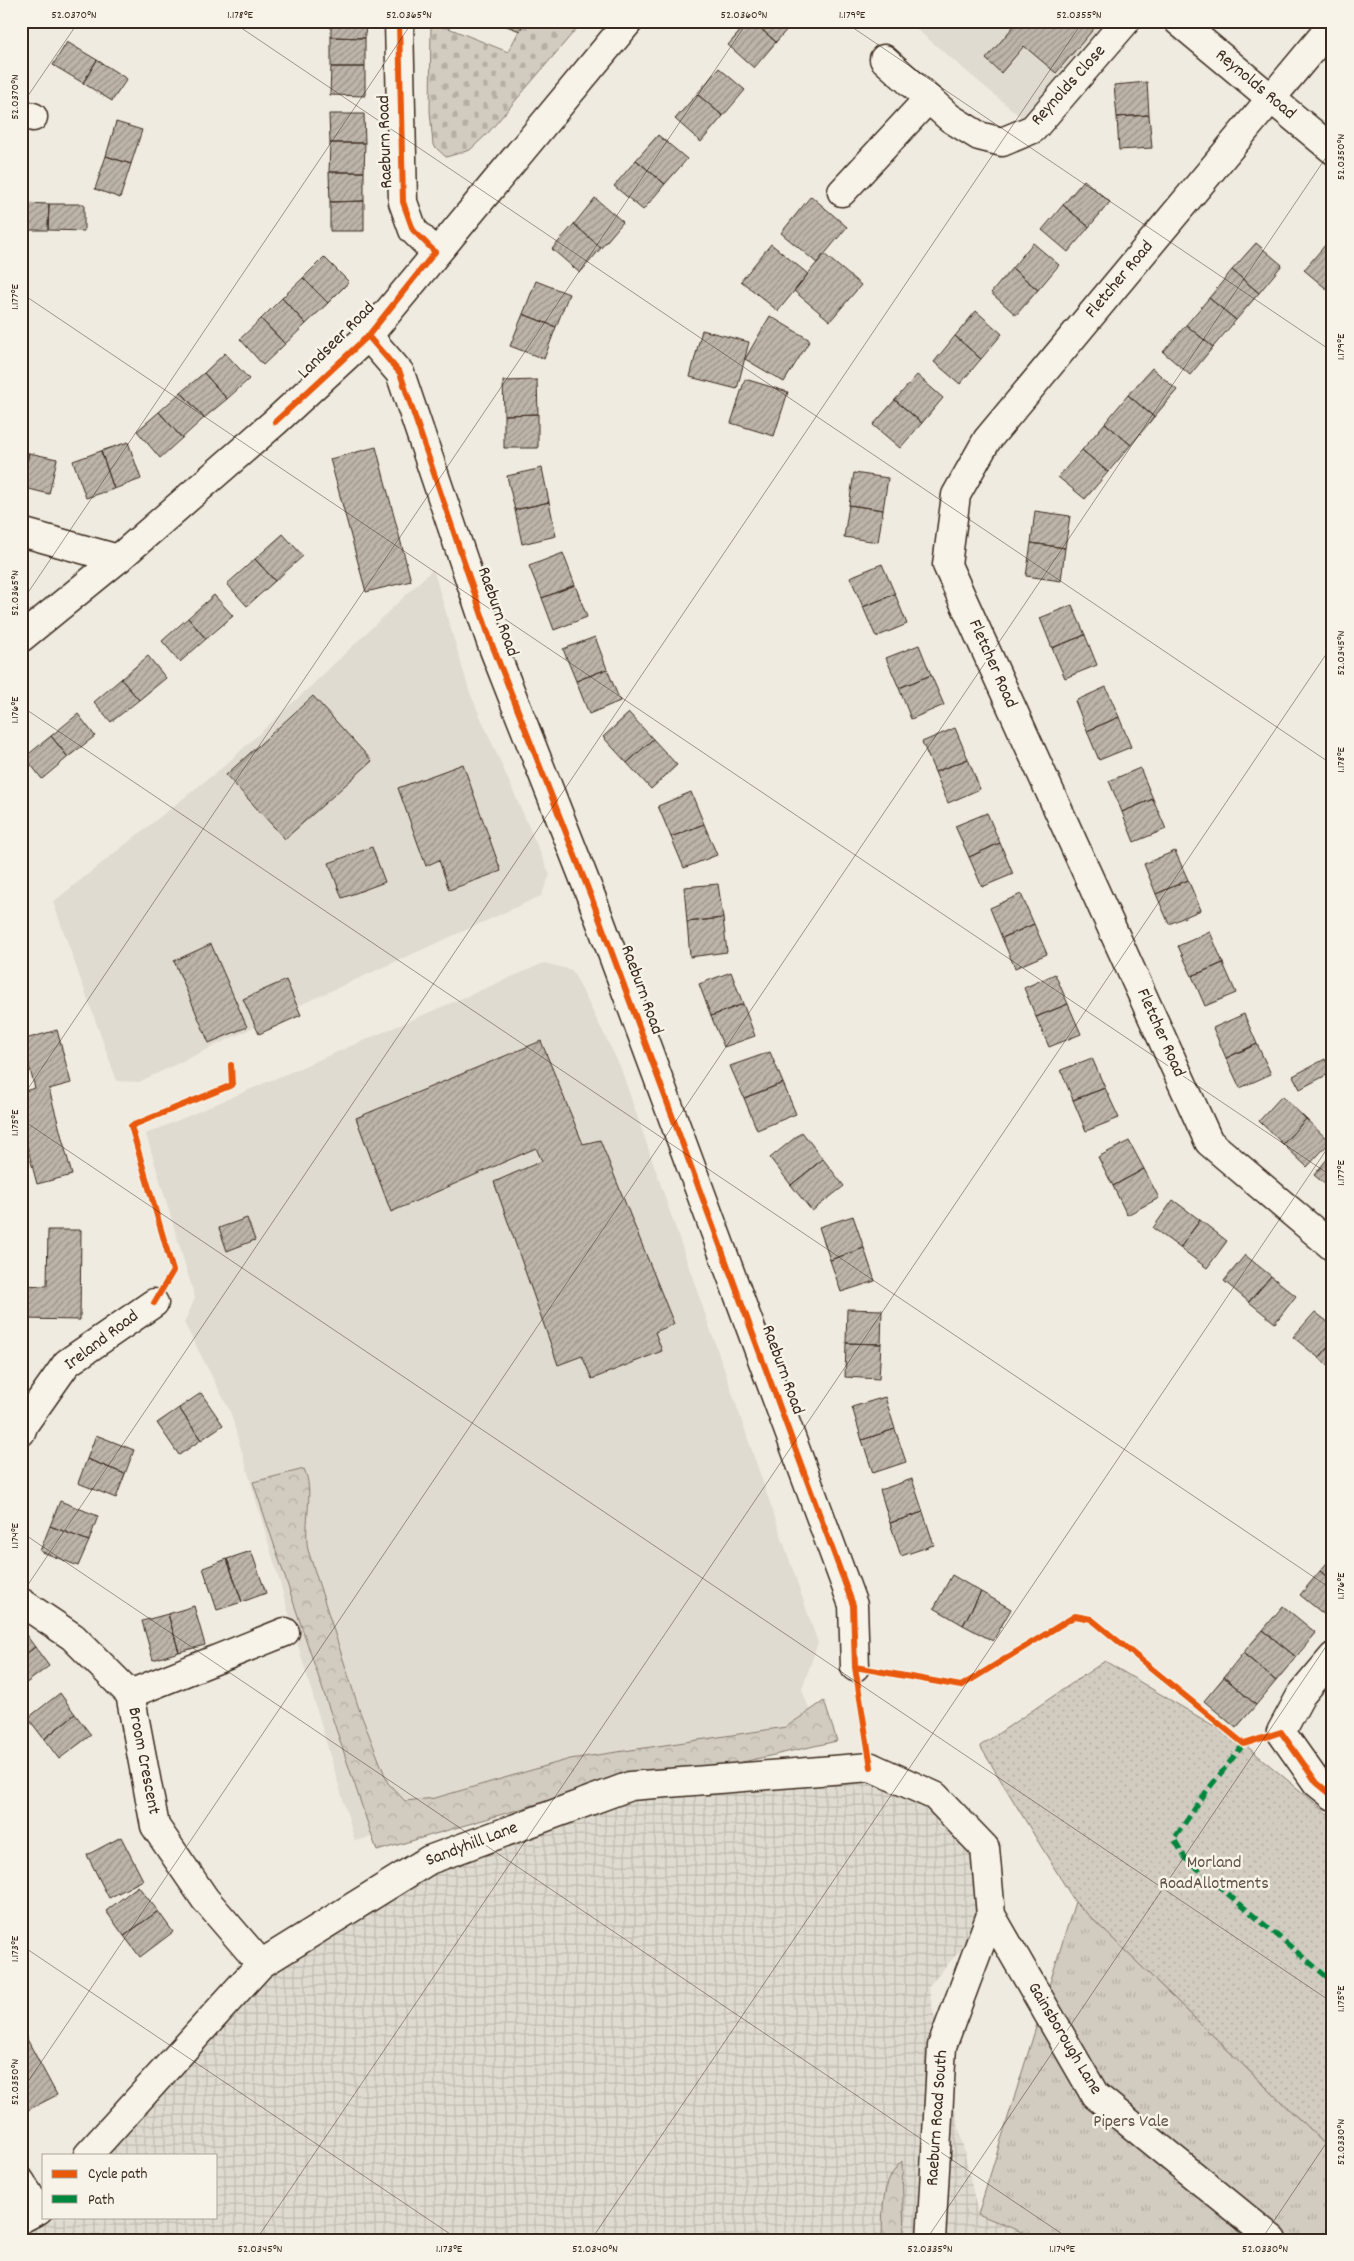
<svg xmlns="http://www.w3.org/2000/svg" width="1354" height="2261" viewBox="0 0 1354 2261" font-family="Dekko,sans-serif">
	<defs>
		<pattern id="industrial-grid" width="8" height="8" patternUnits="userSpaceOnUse" patternTransform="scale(1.25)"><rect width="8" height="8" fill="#e0dbd0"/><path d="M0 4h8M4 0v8" fill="none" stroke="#c1bcb2"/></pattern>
		<pattern id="forest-crowns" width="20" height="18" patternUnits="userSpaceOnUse" patternTransform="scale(1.25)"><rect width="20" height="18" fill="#d1cbc0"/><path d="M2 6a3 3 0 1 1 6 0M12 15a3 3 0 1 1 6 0" fill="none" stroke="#b4aea5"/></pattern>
		<pattern id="cemetery-stones" width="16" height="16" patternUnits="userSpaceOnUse" patternTransform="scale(1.25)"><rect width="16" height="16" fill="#d1cbc0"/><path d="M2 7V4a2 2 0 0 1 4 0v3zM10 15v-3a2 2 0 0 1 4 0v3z" fill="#b4aea5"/></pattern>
		<pattern id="park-tufts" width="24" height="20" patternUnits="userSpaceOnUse" patternTransform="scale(1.25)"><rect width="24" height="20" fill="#d1cbc0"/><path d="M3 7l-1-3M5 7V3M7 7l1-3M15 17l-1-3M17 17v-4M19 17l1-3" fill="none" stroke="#b4aea5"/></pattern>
		<pattern id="garden-dots" width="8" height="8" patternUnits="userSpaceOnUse" patternTransform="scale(1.25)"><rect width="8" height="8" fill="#d1cbc0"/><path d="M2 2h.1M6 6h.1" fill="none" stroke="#b4aea5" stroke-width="1.8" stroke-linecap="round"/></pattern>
		<pattern id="building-hatch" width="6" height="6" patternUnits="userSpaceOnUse" patternTransform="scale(1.25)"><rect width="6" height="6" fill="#bdb5aa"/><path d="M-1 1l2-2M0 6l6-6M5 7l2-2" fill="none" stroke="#9b938a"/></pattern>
	</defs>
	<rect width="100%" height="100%" fill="#efebe0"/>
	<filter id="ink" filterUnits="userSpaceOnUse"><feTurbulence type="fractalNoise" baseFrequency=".02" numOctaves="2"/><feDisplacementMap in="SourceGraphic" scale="10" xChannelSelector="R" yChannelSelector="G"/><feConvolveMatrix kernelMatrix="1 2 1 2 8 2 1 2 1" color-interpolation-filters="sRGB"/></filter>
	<g filter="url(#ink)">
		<!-- built -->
		<path fill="#e0dbd0" d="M907,21H1107L1023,119Z
			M433,569L470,693L550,875L541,896L313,999L139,1082L117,1081L53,902L224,766L311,686Z
			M544,963L572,970L620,1066L818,1643L802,1689L819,1737L355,1841L230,1411L184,1323L195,1298L146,1134Z"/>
		<!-- industrial -->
		<path fill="url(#industrial-grid)" d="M871,1767L985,1848L991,1915L928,1987L978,2214L1041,2240H21V2221L44,2217H216V2155H88L261,1964L429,1860L630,1786Z"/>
		<!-- forest -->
		<path fill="url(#forest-crowns)" stroke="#867a6f" d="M304,1469C315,1491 303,1523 308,1550L360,1712L388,1783L405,1801L435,1798L570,1759L786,1727L824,1701L837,1741L657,1781L551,1800L377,1851L253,1482Z
			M902,2161L904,2240H882C883,2212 880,2182 902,2161Z"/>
		<!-- cemetery -->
		<path fill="url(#cemetery-stones)" stroke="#867a6f" d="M431,21L508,52L524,21H583L488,133L470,150L446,157L433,145L430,111Z"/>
		<!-- park -->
		<path fill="url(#park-tufts)" stroke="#867a6f" d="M1075,1902L1333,2152V2240H1041L978,2214Z"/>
		<!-- garden -->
		<path fill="url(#garden-dots)" stroke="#867a6f" d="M1105,1661L1244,1744L1333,1818V2152L1075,1902L980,1746Z"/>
		<!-- building -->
		<path fill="url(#building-hatch)" stroke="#3b2a1e" d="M331,21H366L365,38L331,37Z
			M493,21H524L520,31Z
			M749,21H752L776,42L754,68L728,45Z
			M752,21H794L776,42Z
			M1018,21H1091L1096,26L1056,73L1024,46L1001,73L986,59Z
			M21,28H26V55H21Z
			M331,37L365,38V67H331Z
			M67,42L97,60L83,83L53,65Z
			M97,60L127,79L112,101L83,83Z
			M331,67H365V96L330,95Z
			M719,68L745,90L723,116L697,94Z
			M1147,82L1149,115L1117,117L1114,85Z
			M697,94L723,116L701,142L675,119Z
			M329,114H364L365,143H330Z
			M1149,115L1152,148L1119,150L1117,117Z
			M116,122L142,130L131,164L106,156Z
			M658,135L687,159L665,184L636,160Z
			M330,143H365L364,172H329Z
			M106,156L131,164L120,198L95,189Z
			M636,160L665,184L643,210L614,186Z
			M329,172H364V201L330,202Z
			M1084,180L1110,202L1089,227L1063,205Z
			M811,196L847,227L817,263L781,233Z
			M595,198L623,222L601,248L574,224Z
			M364,201V231H330V202Z
			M21,203L49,204L48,230H21Z
			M49,204H84V231L48,230Z
			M1063,205L1089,227L1068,252L1042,230Z
			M574,224L601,248L580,273L552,249Z
			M1033,243L1059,265L1038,290L1012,268Z
			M1256,243L1282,265L1259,293L1232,270Z
			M771,244L808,274L778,311L741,281Z
			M1326,244L1333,249V286L1329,291L1304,270Z
			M824,254L861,285L830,321L794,291Z
			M324,257L349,282L328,303L303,278Z
			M1012,268L1038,290L1016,315L991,293Z
			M1232,270L1259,293L1236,320L1209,298Z
			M303,278L328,303L306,324L282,298Z
			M536,281L569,294L556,327L523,314Z
			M282,298L306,324L285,344L261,319Z
			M1209,298L1236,320L1213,347L1186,325Z
			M976,311L1002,334L981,359L955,336Z
			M523,314L556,327L544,359L510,346Z
			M770,316L810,340L784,382L745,359Z
			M261,319L285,344L263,365L240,339Z
			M1186,325L1213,347L1190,375L1163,352Z
			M702,330L749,342L737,389L690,377Z
			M955,336L981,359L960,384L934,362Z
			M225,353L249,379L227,399L204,373Z
			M1152,368L1177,390L1154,417L1128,395Z
			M204,373L227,399L204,418L181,392Z
			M917,375L943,398L922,423L895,400Z
			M745,379L788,392L774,436L731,423Z
			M537,380L538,414L504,415L503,381Z
			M181,392L204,418L182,438L159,412Z
			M1128,395L1154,417L1131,445L1105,423Z
			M895,400L922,423L900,448L873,425Z
			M159,412L182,438L160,458L137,431Z
			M538,414V448H504V415Z
			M1105,423L1131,445L1108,472L1082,450Z
			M128,442L141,479L114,489L101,451Z
			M376,447L411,581L366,592L330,459Z
			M1082,450L1108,472L1085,499L1058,477Z
			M21,451L29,453L21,483Z
			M101,451L114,489L86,498L73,461Z
			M29,453L57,459L49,494L21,487Z
			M542,468L549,502L515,510L507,476Z
			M854,473L888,478L883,510L849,505Z
			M549,502L556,536L522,544L515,510Z
			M849,505L883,510L878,542L844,537Z
			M1035,511L1070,516L1065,548L1031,543Z
			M283,534L303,556L275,581L255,559Z
			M1031,543L1065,548L1061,581L1026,576Z
			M563,553L575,585L542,598L529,566Z
			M255,559L275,581L247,606L227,584Z
			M882,564L895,594L863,607L850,577Z
			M575,585L587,617L554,630L542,598Z
			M895,594L907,624L876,637L863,607Z
			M214,595L233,616L206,639L188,618Z
			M1072,605L1085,635L1052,648L1040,618Z
			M188,618L206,639L180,662L162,641Z
			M1085,635L1097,665L1065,678L1052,648Z
			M595,637L607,669L576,681L563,649Z
			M919,645L931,675L899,688L886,658Z
			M148,656L166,678L139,700L121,679Z
			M607,669L620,701L589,714L576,681Z
			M931,675L944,705L911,719L899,688Z
			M121,679L139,700L111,722L94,702Z
			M1106,687L1119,717L1087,731L1075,701Z
			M313,696L372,761L285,839L226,775Z
			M629,713L653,739L627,763L603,737Z
			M78,714L95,736L68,757L51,736Z
			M1119,717L1131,747L1099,760L1087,731Z
			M955,728L968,759L935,772L922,742Z
			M51,736L68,757L42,779L25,757Z
			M653,739L677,765L651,789L627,763Z
			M968,759L980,789L948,803L935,772Z
			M463,764L501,871L449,890L439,860L426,866L398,788Z
			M1140,768L1153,799L1122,812L1109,781Z
			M691,792L704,824L671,837L658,806Z
			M1153,799L1166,829L1134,842L1122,812Z
			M987,813L1000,843L969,857L955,826Z
			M704,824L717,855L684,868L671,837Z
			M1000,843L1013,874L982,887L969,857Z
			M372,847L385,882L342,898L329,863Z
			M1175,851L1188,880L1156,894L1144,864Z
			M1188,880L1201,910L1169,924L1156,894Z
			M718,884L723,918L687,922L684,887Z
			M1021,894L1034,924L1002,938L990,908Z
			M723,918L727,952L690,957L687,922Z
			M1034,924L1047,954L1015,968L1002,938Z
			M1210,932L1223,963L1192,976L1178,946Z
			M211,944L247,1027L209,1043L174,961Z
			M1223,963L1236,993L1205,1006L1192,976Z
			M731,972L743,1004L711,1016L699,984Z
			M1055,974L1068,1004L1036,1017L1024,988Z
			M286,980L301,1015L259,1034L243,999Z
			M743,1004L755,1036L724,1047L711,1016Z
			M1068,1004L1081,1034L1049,1047L1036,1017Z
			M1244,1014L1257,1044L1226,1058L1213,1028Z
			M57,1030L71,1083L49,1089L72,1175L37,1184L23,1131L21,1132V1092L35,1088L22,1040Z
			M541,1041L583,1144L600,1140L674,1324L655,1332L662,1351L592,1379L582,1356L558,1365L494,1182L542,1161L536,1148L391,1212L356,1118Z
			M1257,1044L1271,1074L1240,1088L1226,1058Z
			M770,1052L783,1083L744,1098L730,1066Z
			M1092,1058L1105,1088L1073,1100L1061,1070Z
			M1325,1059L1332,1072L1300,1089L1293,1076Z
			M783,1083L796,1114L757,1130L744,1098Z
			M1105,1088L1119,1118L1086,1131L1073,1100Z
			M1282,1096L1306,1119L1283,1144L1259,1121Z
			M1306,1119L1330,1142L1307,1167L1283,1144Z
			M802,1132L823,1159L791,1185L770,1158Z
			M1129,1141L1144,1169L1113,1186L1098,1157Z
			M1333,1152V1191L1314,1175Z
			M823,1159L844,1186L812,1211L791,1185Z
			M1144,1169L1159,1198L1127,1215L1113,1186Z
			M1173,1200L1200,1220L1180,1248L1153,1228Z
			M853,1216L864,1248L830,1260L819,1227Z
			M247,1218L255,1240L227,1251L219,1228Z
			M1200,1220L1227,1241L1207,1268L1180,1248Z
			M48,1230H81L80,1320L21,1319V1285L47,1286Z
			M864,1248L875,1281L841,1292L830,1260Z
			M1245,1255L1271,1276L1249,1302L1224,1281Z
			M1271,1276L1296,1296L1275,1323L1249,1302Z
			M847,1309L882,1310L881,1344L846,1343Z
			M1315,1312L1333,1326V1341L1319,1358L1293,1337Z
			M1333,1341V1370L1319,1358Z
			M846,1343L881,1344L879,1379L845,1377Z
			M201,1393L223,1425L201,1440L179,1408Z
			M885,1397L895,1429L862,1440L852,1407Z
			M179,1408L201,1440L179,1455L157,1423Z
			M895,1429L906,1462L873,1473L862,1440Z
			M96,1435L134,1450L125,1474L87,1459Z
			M87,1459L125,1474L116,1498L78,1483Z
			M912,1479L923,1512L890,1523L880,1490Z
			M60,1501L98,1516L89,1541L50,1526Z
			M923,1512L934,1545L901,1556L890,1523Z
			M50,1526L89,1541L78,1566L40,1551Z
			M251,1551L266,1593L242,1602L227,1559Z
			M1333,1556V1582L1320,1571Z
			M227,1559L242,1602L217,1610L203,1568Z
			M1320,1571L1333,1582V1607L1326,1616L1300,1595Z
			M952,1575L981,1592L963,1625L934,1608Z
			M981,1592L1011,1609L993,1641L963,1625Z
			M194,1606L205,1645L179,1652L168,1614Z
			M1283,1606L1316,1633L1296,1657L1263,1630Z
			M168,1614L179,1652L153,1660L142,1621Z
			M21,1628L35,1647L21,1658Z
			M1263,1630L1296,1657L1276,1681L1243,1653Z
			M35,1647L49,1666L21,1687V1658Z
			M1243,1653L1276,1681L1256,1705L1224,1677Z
			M1224,1677L1256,1705L1236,1728L1204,1701Z
			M60,1693L75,1714L44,1739L28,1718Z
			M75,1714L91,1735L59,1759L44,1739Z
			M121,1837L143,1880L109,1898L87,1855Z
			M138,1886L158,1911L124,1936L106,1911Z
			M158,1911L173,1932L140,1957L124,1936Z
			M21,2028L57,2095L24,2112L21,2106Z"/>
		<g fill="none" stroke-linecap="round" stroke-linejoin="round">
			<!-- minor casing -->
			<g stroke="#3b2a1e" stroke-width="31">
				<path id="minor" d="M399,21L403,202L413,230L435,252
					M1178,21L1333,150
					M1333,24L987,440L956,495L947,565L1209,1142L1333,1247
					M884,59L950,118L979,136L1002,142L1033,129L1126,21
					M21,114L33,117
					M842,192L928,99
					M368,336L400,373L491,642L592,899L853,1605L855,1667
					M21,532L118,559
					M21,1432L24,1424L67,1363L154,1303
					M21,1602L73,1637L130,1694L155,1826L205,1899L261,1964
					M1333,1657L1301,1695L1281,1732L1317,1783L1333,1796
					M130,1694L285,1632
					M871,1767L935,1796L985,1848L991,1915L942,2046L931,2240
					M991,1915L1095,2095L1273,2240
					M21,2182L38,2210"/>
			</g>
			<!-- tertiary casing -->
			<g stroke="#3b2a1e" stroke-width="31">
				<path id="tertiary" d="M21,638L118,559L275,422L368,336L629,21
					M88,2155L261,1964L429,1860L630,1786L871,1767
					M21,2219L38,2210L44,2204"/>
			</g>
			<!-- minor -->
			<use href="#minor" stroke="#f7f3e8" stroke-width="28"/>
			<!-- tertiary -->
			<use href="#tertiary" stroke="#f7f3e8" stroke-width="28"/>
			<!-- quiet -->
			<path stroke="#00873e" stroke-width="5" stroke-dasharray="10 5" stroke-linecap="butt" d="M1244,1744L1206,1792L1174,1839L1186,1859L1333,1982"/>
			<!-- cycleway casing -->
			<g stroke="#f7f3e8" stroke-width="9">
				<path id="cycleway" d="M368,336L400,373L491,642L592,899L853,1605L855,1667L871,1767
					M275,422L368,336L435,252L413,230L403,202L399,21
					M154,1303L173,1271L131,1126L232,1085L231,1065
					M855,1667L961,1686L1075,1616L1091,1619L1244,1744L1281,1732L1317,1783L1333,1796"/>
			</g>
			<!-- cycleway -->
			<use href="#cycleway" stroke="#e8590c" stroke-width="6"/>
		</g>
	</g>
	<!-- ticks -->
	<path fill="none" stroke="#3b2a1e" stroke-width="1" stroke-opacity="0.45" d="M231,21L1333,765M843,21L1333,352M21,106L79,21M21,293L1333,1177M21,603L413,21M21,706L1333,1590M21,1099L748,21M21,1119L1333,2003M21,1532L1071,2240M21,1595L1083,21M21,1945L459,2240M21,2092L1333,147M256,2240L1333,644M591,2240L1333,1140M926,2240L1333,1636M1261,2240L1333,2133"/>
	<g text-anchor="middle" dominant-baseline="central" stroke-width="5" stroke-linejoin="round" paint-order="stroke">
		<!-- street labels -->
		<g font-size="18" fill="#3b2a1e" stroke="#f7f3e8">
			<text transform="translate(1255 85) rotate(40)">Reynolds Road</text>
			<text transform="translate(1069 86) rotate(-48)">Reynolds Close</text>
			<text transform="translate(386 142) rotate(-92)">Raeburn Road</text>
			<text transform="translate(1120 280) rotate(-50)">Fletcher Road</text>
			<text transform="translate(337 341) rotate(-45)">Landseer Road</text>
			<text transform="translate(497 612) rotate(71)">Raeburn Road</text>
			<text transform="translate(992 664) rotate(66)">Fletcher Road</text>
			<text transform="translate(641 990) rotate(70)">Raeburn Road</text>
			<text transform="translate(1160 1033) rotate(66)">Fletcher Road</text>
			<text transform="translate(102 1341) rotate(-37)">Ireland Road</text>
			<text transform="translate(782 1370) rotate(70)">Raeburn Road</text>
			<text transform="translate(143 1761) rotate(79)">Broom Crescent</text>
			<text transform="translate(472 1845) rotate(-21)">Sandyhill Lane</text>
			<text transform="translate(1064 2039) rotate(59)">Gainsborough Lane</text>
			<text transform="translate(938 2118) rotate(-86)">Raeburn Road South</text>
		</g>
		<!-- park labels -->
		<g font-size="18" fill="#605246" stroke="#f7f3e8">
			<text x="1214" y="1863">Morland<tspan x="1214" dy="21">RoadAllotments</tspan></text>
			<text x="1131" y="2122">Pipers Vale</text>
		</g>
	</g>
	<!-- margin -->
	<rect width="1354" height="2261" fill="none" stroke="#f7f3e8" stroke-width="55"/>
	<!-- legend -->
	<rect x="42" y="2154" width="175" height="65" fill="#f7f3e8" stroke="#aca397"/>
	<rect x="52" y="2170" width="25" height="8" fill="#e8590c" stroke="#aca397"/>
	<text x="88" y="2178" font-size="15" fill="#3b2a1e">Cycle path</text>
	<rect x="52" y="2195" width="25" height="8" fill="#00873e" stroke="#aca397"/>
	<text x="88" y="2204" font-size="15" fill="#3b2a1e">Path</text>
	<rect x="28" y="28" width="1298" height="2206" fill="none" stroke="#3b2a1e" stroke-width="2"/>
	<g font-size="12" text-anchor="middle" fill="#3b2a1e">
		<text x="74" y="18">52.0370°N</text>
		<text x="240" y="18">1.178°E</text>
		<text x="409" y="18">52.0365°N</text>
		<text x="744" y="18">52.0360°N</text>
		<text x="852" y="18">1.179°E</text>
		<text x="1079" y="18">52.0355°N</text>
		<text transform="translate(14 97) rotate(-90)" y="4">52.0370°N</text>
		<text transform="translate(1340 157) rotate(-90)" y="4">52.0350°N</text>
		<text transform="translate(14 297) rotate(-90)" y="4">1.177°E</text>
		<text transform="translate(1340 347) rotate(-90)" y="4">1.179°E</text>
		<text transform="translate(14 593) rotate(-90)" y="4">52.0365°N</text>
		<text transform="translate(1340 653) rotate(-90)" y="4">52.0345°N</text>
		<text transform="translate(14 710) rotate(-90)" y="4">1.176°E</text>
		<text transform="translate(1340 760) rotate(-90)" y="4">1.178°E</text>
		<text transform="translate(14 1123) rotate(-90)" y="4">1.175°E</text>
		<text transform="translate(1340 1173) rotate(-90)" y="4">1.177°E</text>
		<text transform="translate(14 1536) rotate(-90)" y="4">1.174°E</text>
		<text transform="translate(1340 1586) rotate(-90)" y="4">1.176°E</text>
		<text transform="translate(14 1949) rotate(-90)" y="4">1.173°E</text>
		<text transform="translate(1340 1999) rotate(-90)" y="4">1.175°E</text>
		<text transform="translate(14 2082) rotate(-90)" y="4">52.0350°N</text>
		<text transform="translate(1340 2142) rotate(-90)" y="4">52.0330°N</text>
		<text x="260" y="2252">52.0345°N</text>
		<text x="449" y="2252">1.173°E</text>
		<text x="595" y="2252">52.0340°N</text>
		<text x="930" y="2252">52.0335°N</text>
		<text x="1062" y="2252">1.174°E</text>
		<text x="1265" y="2252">52.0330°N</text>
	</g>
</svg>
